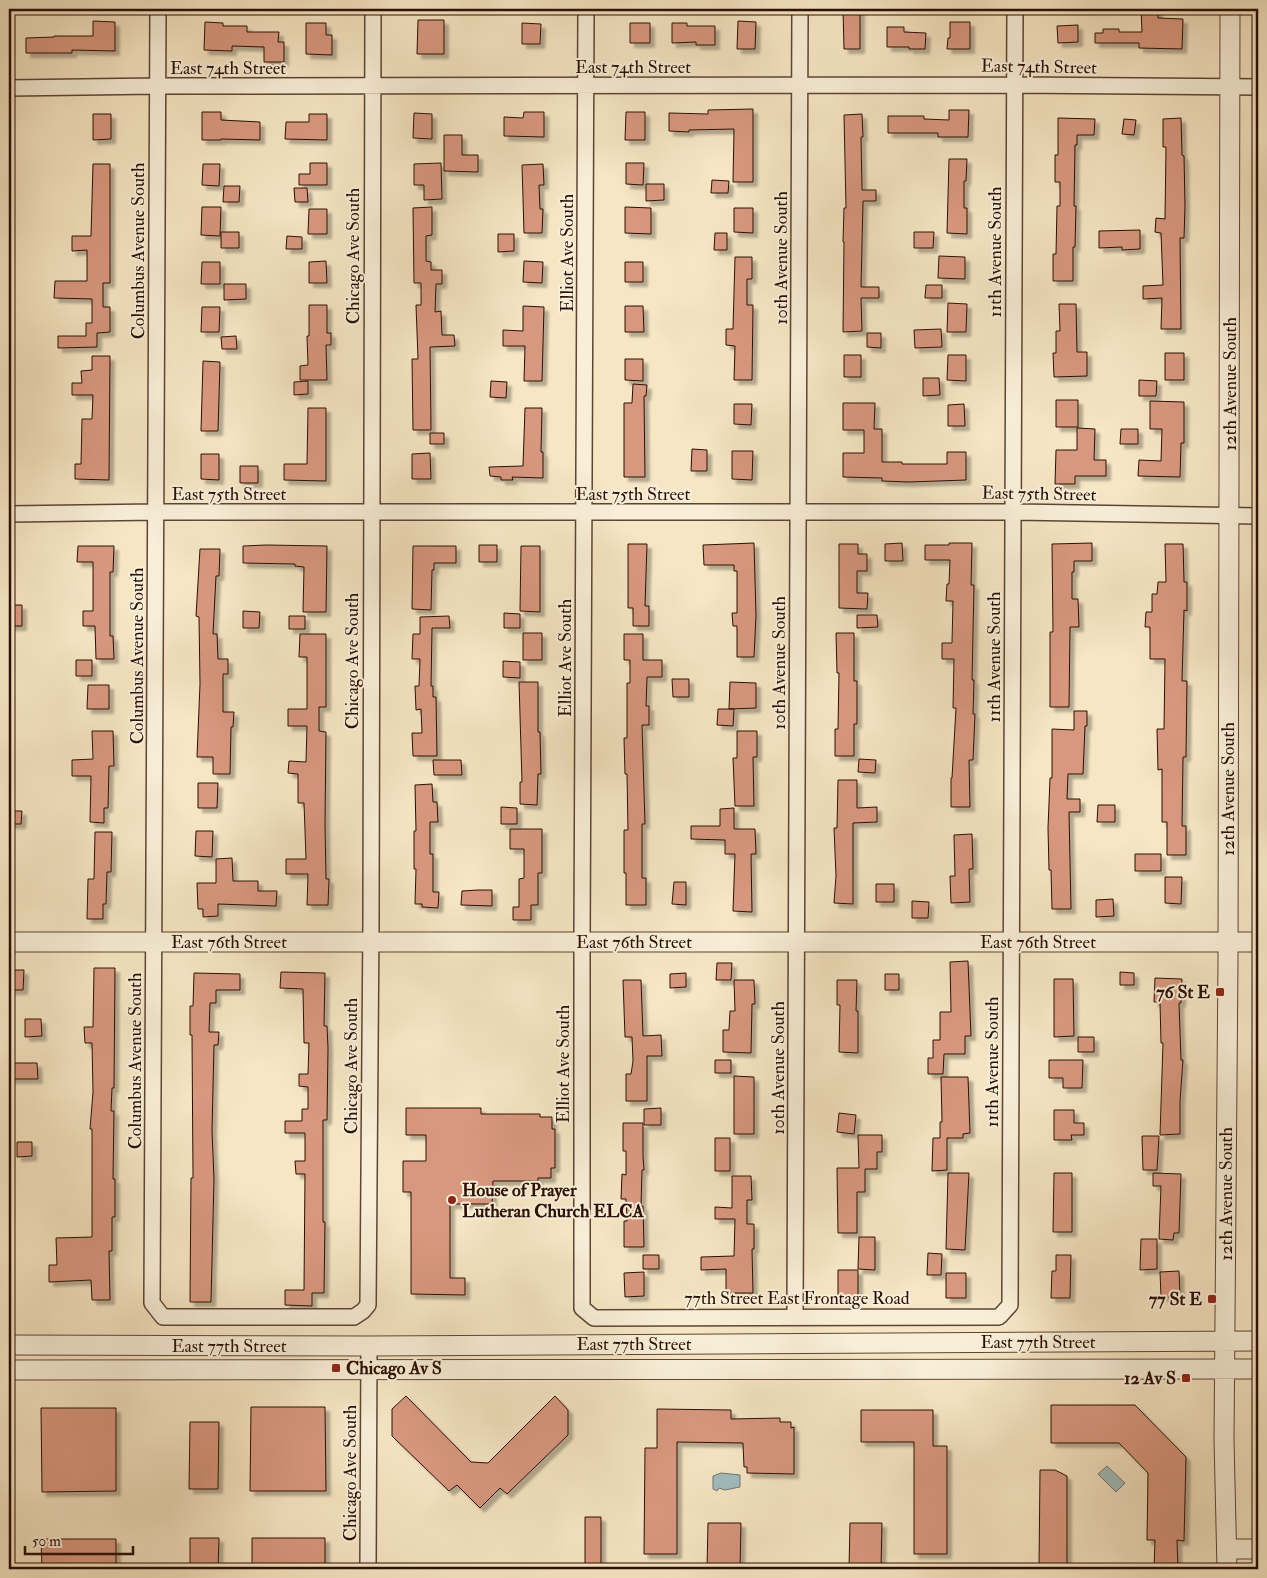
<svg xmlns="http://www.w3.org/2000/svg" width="1267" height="1578" viewBox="0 0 1267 1578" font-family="'IM FELL Double Pica',serif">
	<defs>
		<filter id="shadow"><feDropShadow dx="4.5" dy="4.5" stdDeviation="1" flood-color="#0004"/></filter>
	</defs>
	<rect width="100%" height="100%" fill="#f6e6c4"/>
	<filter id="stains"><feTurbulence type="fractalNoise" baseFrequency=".004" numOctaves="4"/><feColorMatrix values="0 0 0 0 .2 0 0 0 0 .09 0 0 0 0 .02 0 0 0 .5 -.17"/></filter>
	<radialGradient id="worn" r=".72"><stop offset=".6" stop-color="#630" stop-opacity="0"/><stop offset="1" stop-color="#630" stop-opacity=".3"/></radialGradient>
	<!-- water -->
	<path fill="#a1bdbf" stroke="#717774" d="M1107,1466L1125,1483L1116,1492L1098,1474Z
		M721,1473L740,1475V1487L725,1490L719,1488L717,1491L713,1489V1476Z"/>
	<!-- building -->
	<path fill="#d8987f" stroke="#2a0f04" filter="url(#shadow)" d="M843,9H860V49H844Z
		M1141,9H1158V18L1183,19L1182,49L1139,48V43H1095V33H1103V29H1119V32H1142Z
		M418,20H444V54H417Z
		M93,21L115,22V51L72,50V53H26V38L54,37V36H93Z
		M738,21L756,22L755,49H737Z
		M205,22L223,23V26H247V32H279L278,42H284V62H264V47L232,46V51L204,50Z
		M950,22H970V49H947L948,38H950Z
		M306,23H326V35H332V55L306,54Z
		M522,23L541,24L540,44H522Z
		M630,23H650V43H630Z
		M672,23H687V26H715V45H696V42L672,43Z
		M1078,25V42L1058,43L1057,26Z
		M887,27H904V32L926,33L925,49H909V47H887Z
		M753,109V182H733L734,129L689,130V132L669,131V113L708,114V110Z
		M949,110H969L968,137H938V133H888V116H924V119L949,120Z
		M202,112H221V120L260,122V140L221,139V140H202Z
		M524,112H544V137L504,136V117L523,118Z
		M626,112H645V140H625Z
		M414,113L432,114V139L413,138Z
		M93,114H111V139L93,140Z
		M309,114H327V140L285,139L286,122H309Z
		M862,114L863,137H861L862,190H876V201H863L861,287H879V298H861L862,331L843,332L844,242H843L844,208H846L844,115Z
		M1058,118L1095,119L1094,135H1077V145H1075L1074,206H1076L1075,247H1073V281H1053V254H1056L1057,206H1060V182H1055V155H1058Z
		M1181,118L1182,155L1184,156L1185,206L1184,238H1180L1181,329H1161L1162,298L1143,299V286L1163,285L1161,233L1155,232L1156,218L1165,219L1166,147H1163V119Z
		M1124,119L1136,120L1134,135L1122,134Z
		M444,135H462V155H478V172L444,171Z
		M949,159H967L966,181H964V208H967V234L947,233Z
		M310,163H327V185H299V174H310Z
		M441,163L442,199L424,200V185H414V164Z
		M626,163H644L643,185L626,184Z
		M93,164H110V283H103V307H110V332L97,333V347L58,348V336H86V323H92V299L54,298L55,281H87V250L72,251V236H91Z
		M203,164H220L219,186L202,185Z
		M543,164L544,185H539L540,209H543L542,233H524L522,165Z
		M712,180L729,181L728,193H711Z
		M646,184H664V200L646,201Z
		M224,186H240L239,202H223Z
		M294,188H307L308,202H295Z
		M202,207H221L220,236L201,235Z
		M432,207V235L426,236V261L431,262V270H442V284H436L435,312L441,311L442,335H454L455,346L430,347L431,430H413L412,359H418L416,305H421V283H414L413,208Z
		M625,207L651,208V234L625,233Z
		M734,208H753V233L734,232Z
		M309,209H327V234H308Z
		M1140,230V249L1122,250V247L1099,248V231Z
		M221,232H239V248H221Z
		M914,232H934L933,248H914Z
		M715,233H727V250H714Z
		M498,234H514V251L498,252Z
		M287,236L302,237V249H286Z
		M939,256L965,257V279L938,278Z
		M735,257H752V279H747V305H753L752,380H734L735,346L726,345V329H733Z
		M326,261L327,283H309V262Z
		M524,261L543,262L542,283L523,282Z
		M202,262H220V284H201Z
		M625,262H643V282H625Z
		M224,284H246V299L224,300Z
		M926,285H942V298H925Z
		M948,303L967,304L966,332H947Z
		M1059,304H1076L1077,352H1087V376L1054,377L1053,353H1056V331H1060Z
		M309,305H327V333H331V345H326L327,380H300V366L308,365L307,336H309Z
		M523,306L544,307L542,381H524L525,346H503V330L523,331Z
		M625,306H643L644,332H625Z
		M202,307H220L219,332H201Z
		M941,329L942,347L915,348L914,330Z
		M867,333H881V348L867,347Z
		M236,336L237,349H222L221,337Z
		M1165,353H1184V380H1165Z
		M844,355H861V377H844Z
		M948,355H966V381L947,380Z
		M92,356H110L109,480L75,479V464H81L82,419H92L93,395H72V383H82L81,371L92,370Z
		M625,359H643V381L625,380Z
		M203,361L220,362L218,431H201Z
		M923,378H939L940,395L923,396Z
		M1139,380L1157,381L1156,396H1139Z
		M308,381V394L294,395V382Z
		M491,381L507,382L506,398L490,397Z
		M633,384L647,385L646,396H644L645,477H624V403H632Z
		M1056,400H1078V427H1056Z
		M1150,401L1184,402V443H1181L1180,477L1138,476L1139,460L1161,461L1162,429H1150Z
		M843,403H875L874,429H882V462H902V464H947V452H966V480L909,482L882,481V478L843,477V453H864V430H843Z
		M734,404H752L751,425L734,424Z
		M964,404L965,426H948V405Z
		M308,408H326V481L284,480V464H307Z
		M525,408H542L541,452H543V478L512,477L513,480H501V477L490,476L489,467L523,466Z
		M1077,428L1095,429L1094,460H1106V476H1075V484H1055L1056,450H1077Z
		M1121,429H1138V444H1120Z
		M430,433H444V444H430Z
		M692,449L707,450V471H691Z
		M732,451H753L752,480L732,479Z
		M430,453L431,479H412V454Z
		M201,454H219V480L201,479Z
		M240,466H258V483H240Z
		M754,543L756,616L754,657H737V626H733L732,613H737V571H734V565H704L703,545Z
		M902,543L903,561H885V544Z
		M949,543H972L971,585H974L972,680H974L973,714H975L973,760H969L970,807H951V778H952L956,708H953L954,659H942V643H952L953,601H946L947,584H949L950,560H925V545H949Z
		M1092,543V561H1074V572H1072V599H1078L1079,627H1070L1069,707H1050V632H1053L1052,544Z
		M628,544H647L645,606H649V626H633V608H628Z
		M839,544H858V554H867V571H857V593H868L867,609L839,608Z
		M1165,544H1183L1184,582H1187V611L1184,610L1182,681H1187L1186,757H1183L1182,826H1186V855H1167V822H1162V769L1158,770L1157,729H1164L1165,659H1150V627H1145L1146,612H1152V594H1157L1158,582H1166Z
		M266,545L327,546L326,612H303L304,567L295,566V564L243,563V546Z
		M479,545H497V562H479Z
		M78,546H114L113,572H110V636H113L114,659H96L95,626H83V611H93V562H77Z
		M413,546H456V563H434V570H432L431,610L412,609Z
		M521,546H540V612L520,611Z
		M200,549H220L219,576H216L213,634H217L218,659H228V674H223V712H234L233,727H231L230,774H213V757H197L200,684L199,617L196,616Z
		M9,605H22V626H9Z
		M243,611L260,612L259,628H243Z
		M504,613L520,614V628H504Z
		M857,615H877L878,627L857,628Z
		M289,616H305V629H289Z
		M449,616L450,628H432L431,686H433V697H436L437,756H413L412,733H422L421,709L416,710L415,686H419L420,659H412L413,634H420V617Z
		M523,633H542V660H523Z
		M836,633H854V681H857V724H854V756H835V729H838L839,673H837Z
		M300,634H326V707H319V731L326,732L325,824L326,879H329L328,905H307L308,874H286V859H306L304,803H298V774L288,773L289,761L306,762L307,726H288V709H307V657H299Z
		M624,634H643V660H662V677H647L646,706H649V725H642L645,824H642V878H646V905H626V873H624V830H628L627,774H625L624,738H627V683H630V660H624Z
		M76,660H92V676H76Z
		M503,661L520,662V678L503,677Z
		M672,679H689V697H673Z
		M519,682H538V732H540L541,774H538L537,805L520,804V782H522Z
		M730,682L756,683V708L729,709Z
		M88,685H109V709H87Z
		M718,709H734L733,726L717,725Z
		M1074,711H1087V726H1085L1083,774H1068L1067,799H1080V812H1069L1071,909H1052L1051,870H1049L1048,828L1050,778H1052V729L1074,730Z
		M92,731H113L114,766H109L108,808H104V823L90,822L91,776H72V760L93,759Z
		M737,731H757V757H753L754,806H735L733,758H737Z
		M859,759L876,760L875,773L858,772Z
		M433,760H461L462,775H434Z
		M838,780H857V808L877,807V822L853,823V904L834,903L836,876L834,828H837Z
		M198,783H218L217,808H198Z
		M432,784L433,802H437L438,822H430V854H433V892H439L438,908L422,907V904H415L416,869H414V831H416L415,785Z
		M1098,805H1115V822H1097Z
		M501,807L517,808V824H501Z
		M734,808V829H755L756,854H751L752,912L733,911L735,854H725V840L691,839V826H720V809Z
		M9,811H22L21,824H9Z
		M510,829H542V873H538V905H531V920H513V907H519V879L524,878V849H510Z
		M196,831H213L212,857L195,856Z
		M95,832H112L111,872H107L106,904H103V919H87L88,879H94Z
		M972,834L973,869H969L970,902L951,903L950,876H955L954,835Z
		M1135,854H1161V871H1135Z
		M232,858L233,881H258V891H277L276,906L218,904V916L203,917V909H198L197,883H216V859Z
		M1165,877H1182L1181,904L1165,903Z
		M674,882H686V905L672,904Z
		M876,884H894V902H876Z
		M478,890H492V906L461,905L462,891Z
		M1113,899L1114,916L1096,917V900Z
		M912,901L929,902L928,918H912Z
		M968,961L971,1036H965V1054H944L943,1074H928V1058H933V1040H940V1012H951L950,962Z
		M717,963H732L731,980H716Z
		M94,968H115L114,1088H112L111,1111H114L113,1179H115V1217H112V1251H109L110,1300H92L91,1280L49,1282V1265H57L56,1238L92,1237V1129H90L93,1092L92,1043H85L84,1027H93Z
		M9,970H24L23,990H9Z
		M281,972L325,973L324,1026H327L328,1048L327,1120H323V1222H325L324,1293H312V1306L285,1305V1290H304L305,1174H296L295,1161H305V1133H285V1121H302V1109H308V1087L299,1086V1074H308L309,1043H304L303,989L280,988Z
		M1120,972L1134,973V985H1120Z
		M194,973L240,974V990H216V1003H210L209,1032H219L218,1045H214L212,1131L214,1179L211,1302H190L191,1178H193L192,1035H190V1006H193Z
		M686,973V987L670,988V974Z
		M885,974H899V990H885Z
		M1155,978L1182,979L1181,1003H1179L1181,1060H1183L1180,1101V1134L1160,1135L1163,1043H1161L1160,1002H1154Z
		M1054,979H1073L1074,1036L1054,1037Z
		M623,980H641L643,1036L661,1035L662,1056H647V1101H626V1074H631L633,1061L632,1037H625Z
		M734,980H754L755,1004H752L751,1053L723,1052V1030H729L730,1011H735Z
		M837,980H857L856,1011H858V1053L839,1052L840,1005H837Z
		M25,1019H41L42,1036L25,1037Z
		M1078,1037H1094V1052H1078Z
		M715,1060H731V1073H715Z
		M1049,1060H1083L1082,1088H1063V1078H1049Z
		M9,1063H37L38,1079H9Z
		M734,1076L754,1077V1134H734Z
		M941,1077H968L970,1133L963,1134V1138H947V1170L932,1171L933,1138H940V1122H942Z
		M406,1108H481V1114H540V1117H552V1129H555V1168H551V1178H538V1181H493L492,1204H450V1278H465V1295L411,1294V1192H403V1161H426V1135H406Z
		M661,1108V1125H644V1109Z
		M1054,1110H1074V1123H1084V1135H1071L1072,1140H1054Z
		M839,1113L856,1115L854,1134L837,1132Z
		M623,1123H643V1157L644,1170H642L641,1206H643L644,1247H624V1221H627L626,1199H621L622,1174L626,1175V1151H623Z
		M858,1135H882V1152H877V1169H865V1192H857V1233H838L837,1168H859Z
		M1142,1136H1159L1157,1170H1143Z
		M715,1138H730V1171H715Z
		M17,1142H32V1156L17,1157Z
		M948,1173H969L965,1250L946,1249Z
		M1054,1173H1072V1232H1053Z
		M1153,1173L1181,1174L1179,1233H1174L1173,1240L1159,1239L1161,1186H1153Z
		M732,1176H751L752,1200H747V1224H754V1249H752L753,1293H726V1269L701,1270V1257L734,1256L735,1219H715V1207L732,1208Z
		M859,1237H875V1270L858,1269Z
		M1141,1239H1157V1269L1140,1270Z
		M928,1253L942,1254L941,1275H927Z
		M643,1255H659V1269H643Z
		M1056,1255H1071L1070,1298H1051L1052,1271H1056Z
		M838,1270H858V1298H838Z
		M1179,1271L1180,1297H1161L1160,1272Z
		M644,1272V1296L625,1297L624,1273Z
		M946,1273H966V1298H946Z
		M406,1396L471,1462L488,1463L555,1396L568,1410V1435L507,1494L500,1488L480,1508L457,1485L449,1491L392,1436V1409Z
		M1051,1405H1135L1186,1457L1184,1541L1177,1540L1178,1569H1154L1155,1540H1147L1148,1473L1119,1443H1051Z
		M251,1407H325L326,1491H250Z
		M41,1408H116V1491L42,1492Z
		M657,1409L731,1410V1419L780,1418V1422H791V1428L794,1427V1474L747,1473V1467H744L743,1443L677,1442V1554H644L645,1448H657Z
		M861,1410H933V1446H947V1554H914V1442H861Z
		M190,1422H219L218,1489H189Z
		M1040,1470H1055L1067,1476V1569H1039Z
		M585,1517H601V1569H585Z
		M708,1523H741L740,1569H707Z
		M850,1523H882L881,1569H849Z
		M190,1538H219L218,1569H190Z
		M252,1538H325V1569H252Z
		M41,1539H116V1569H42Z"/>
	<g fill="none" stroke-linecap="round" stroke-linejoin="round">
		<!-- minor casing -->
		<g stroke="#5d4534" stroke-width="18">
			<path id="minor" d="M158,9L152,1303L163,1317H354L363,1311L368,1305L371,920L373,9
				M586,9L582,942V1308L594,1318L999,1317L1010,1305L1015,9
				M9,88L157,86L1015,85L1258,87
				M9,514L156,512H1013L1258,516
				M795,1316L800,9
				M368,1569L369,1346"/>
		</g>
		<!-- tertiary casing -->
		<g stroke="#5d4534" stroke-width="21">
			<path id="tertiary" d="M9,942H1258
				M9,1345L369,1346L1258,1341
				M9,1370L1258,1369
				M1227,1549H1258
				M1227,1569L1224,1439L1228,960L1230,9"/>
		</g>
		<!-- minor -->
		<use href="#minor" stroke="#f9efd9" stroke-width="15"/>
		<!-- tertiary -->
		<use href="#tertiary" stroke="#f9efd9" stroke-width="19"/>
	</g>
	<!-- markers -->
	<g fill="#8f2418" stroke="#f9efd9" stroke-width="2">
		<rect x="1215" y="987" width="10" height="10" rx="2.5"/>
		<circle cx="452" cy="1200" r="5"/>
		<rect x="1207" y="1294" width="10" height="10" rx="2.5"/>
		<rect x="331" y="1363" width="10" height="10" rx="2.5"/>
		<rect x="1181" y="1373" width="10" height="10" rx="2.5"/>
	</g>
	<g text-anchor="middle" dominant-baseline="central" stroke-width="4" stroke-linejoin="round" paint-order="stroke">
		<!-- street labels -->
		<g font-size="18" fill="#2a0f04" stroke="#f9efd9">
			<text x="633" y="67">East 74th Street</text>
			<text transform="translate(1039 67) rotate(1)">East 74th Street</text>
			<text x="228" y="68">East 74th Street</text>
			<text transform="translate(138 251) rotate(-90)">Columbus Avenue South</text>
			<text transform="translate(995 252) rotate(-90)">11th Avenue South</text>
			<text transform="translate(567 253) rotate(-90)">Elliot Ave South</text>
			<text transform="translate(353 256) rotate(-90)">Chicago Ave South</text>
			<text transform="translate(781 258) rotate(-90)">10th Avenue South</text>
			<text transform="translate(1230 384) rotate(-90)">12th Avenue South</text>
			<text x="229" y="494">East 75th Street</text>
			<text x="633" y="494">East 75th Street</text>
			<text transform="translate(1039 494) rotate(1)">East 75th Street</text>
			<text transform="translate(137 656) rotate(-90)">Columbus Avenue South</text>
			<text transform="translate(994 657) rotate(-90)">11th Avenue South</text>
			<text transform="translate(565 658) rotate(-90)">Elliot Ave South</text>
			<text transform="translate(352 661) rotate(-90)">Chicago Ave South</text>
			<text transform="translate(779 663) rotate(-90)">10th Avenue South</text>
			<text transform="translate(1228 789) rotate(-90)">12th Avenue South</text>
			<text x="229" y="942">East 76th Street</text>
			<text x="634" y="942">East 76th Street</text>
			<text x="1038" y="942">East 76th Street</text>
			<text transform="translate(135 1061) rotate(-90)">Columbus Avenue South</text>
			<text transform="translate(992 1062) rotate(-90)">11th Avenue South</text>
			<text transform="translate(563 1064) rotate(-90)">Elliot Ave South</text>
			<text transform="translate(351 1066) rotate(-90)">Chicago Ave South</text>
			<text transform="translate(778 1068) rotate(-90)">10th Avenue South</text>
			<text transform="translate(1226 1194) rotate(-90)">12th Avenue South</text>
			<text x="797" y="1298">77th Street East Frontage Road</text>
			<text x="1038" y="1342">East 77th Street</text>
			<text x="634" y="1344">East 77th Street</text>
			<text x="229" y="1346">East 77th Street</text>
			<text transform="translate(350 1473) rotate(-90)">Chicago Ave South</text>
		</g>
		<!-- poi labels -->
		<g font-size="18" font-weight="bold" fill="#2a0f04" stroke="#f9efd9" text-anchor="end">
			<text x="1210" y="992">76 St E</text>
			<text x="462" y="1190" text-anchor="start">House of Prayer<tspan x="462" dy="21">Lutheran Church ELCA</tspan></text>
			<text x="1202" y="1299">77 St E</text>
			<text x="346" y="1368" text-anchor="start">Chicago Av S</text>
			<text x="1176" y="1378">12 Av S</text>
		</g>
	</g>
	<!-- margin -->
	<rect width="1267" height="1578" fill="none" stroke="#f6e6c4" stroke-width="30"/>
	<rect x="10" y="10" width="1247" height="1558" fill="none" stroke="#2a0f04" stroke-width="2.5"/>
	<rect x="15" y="15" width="1237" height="1548" fill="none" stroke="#2a0f04"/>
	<!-- scale -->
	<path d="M25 1546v8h108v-8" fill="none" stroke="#2a0f04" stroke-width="2.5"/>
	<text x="32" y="1546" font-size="15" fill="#2a0f04" stroke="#f9efd9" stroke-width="4" paint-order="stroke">50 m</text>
	<rect width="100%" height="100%" filter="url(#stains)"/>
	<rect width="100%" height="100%" fill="url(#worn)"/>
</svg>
